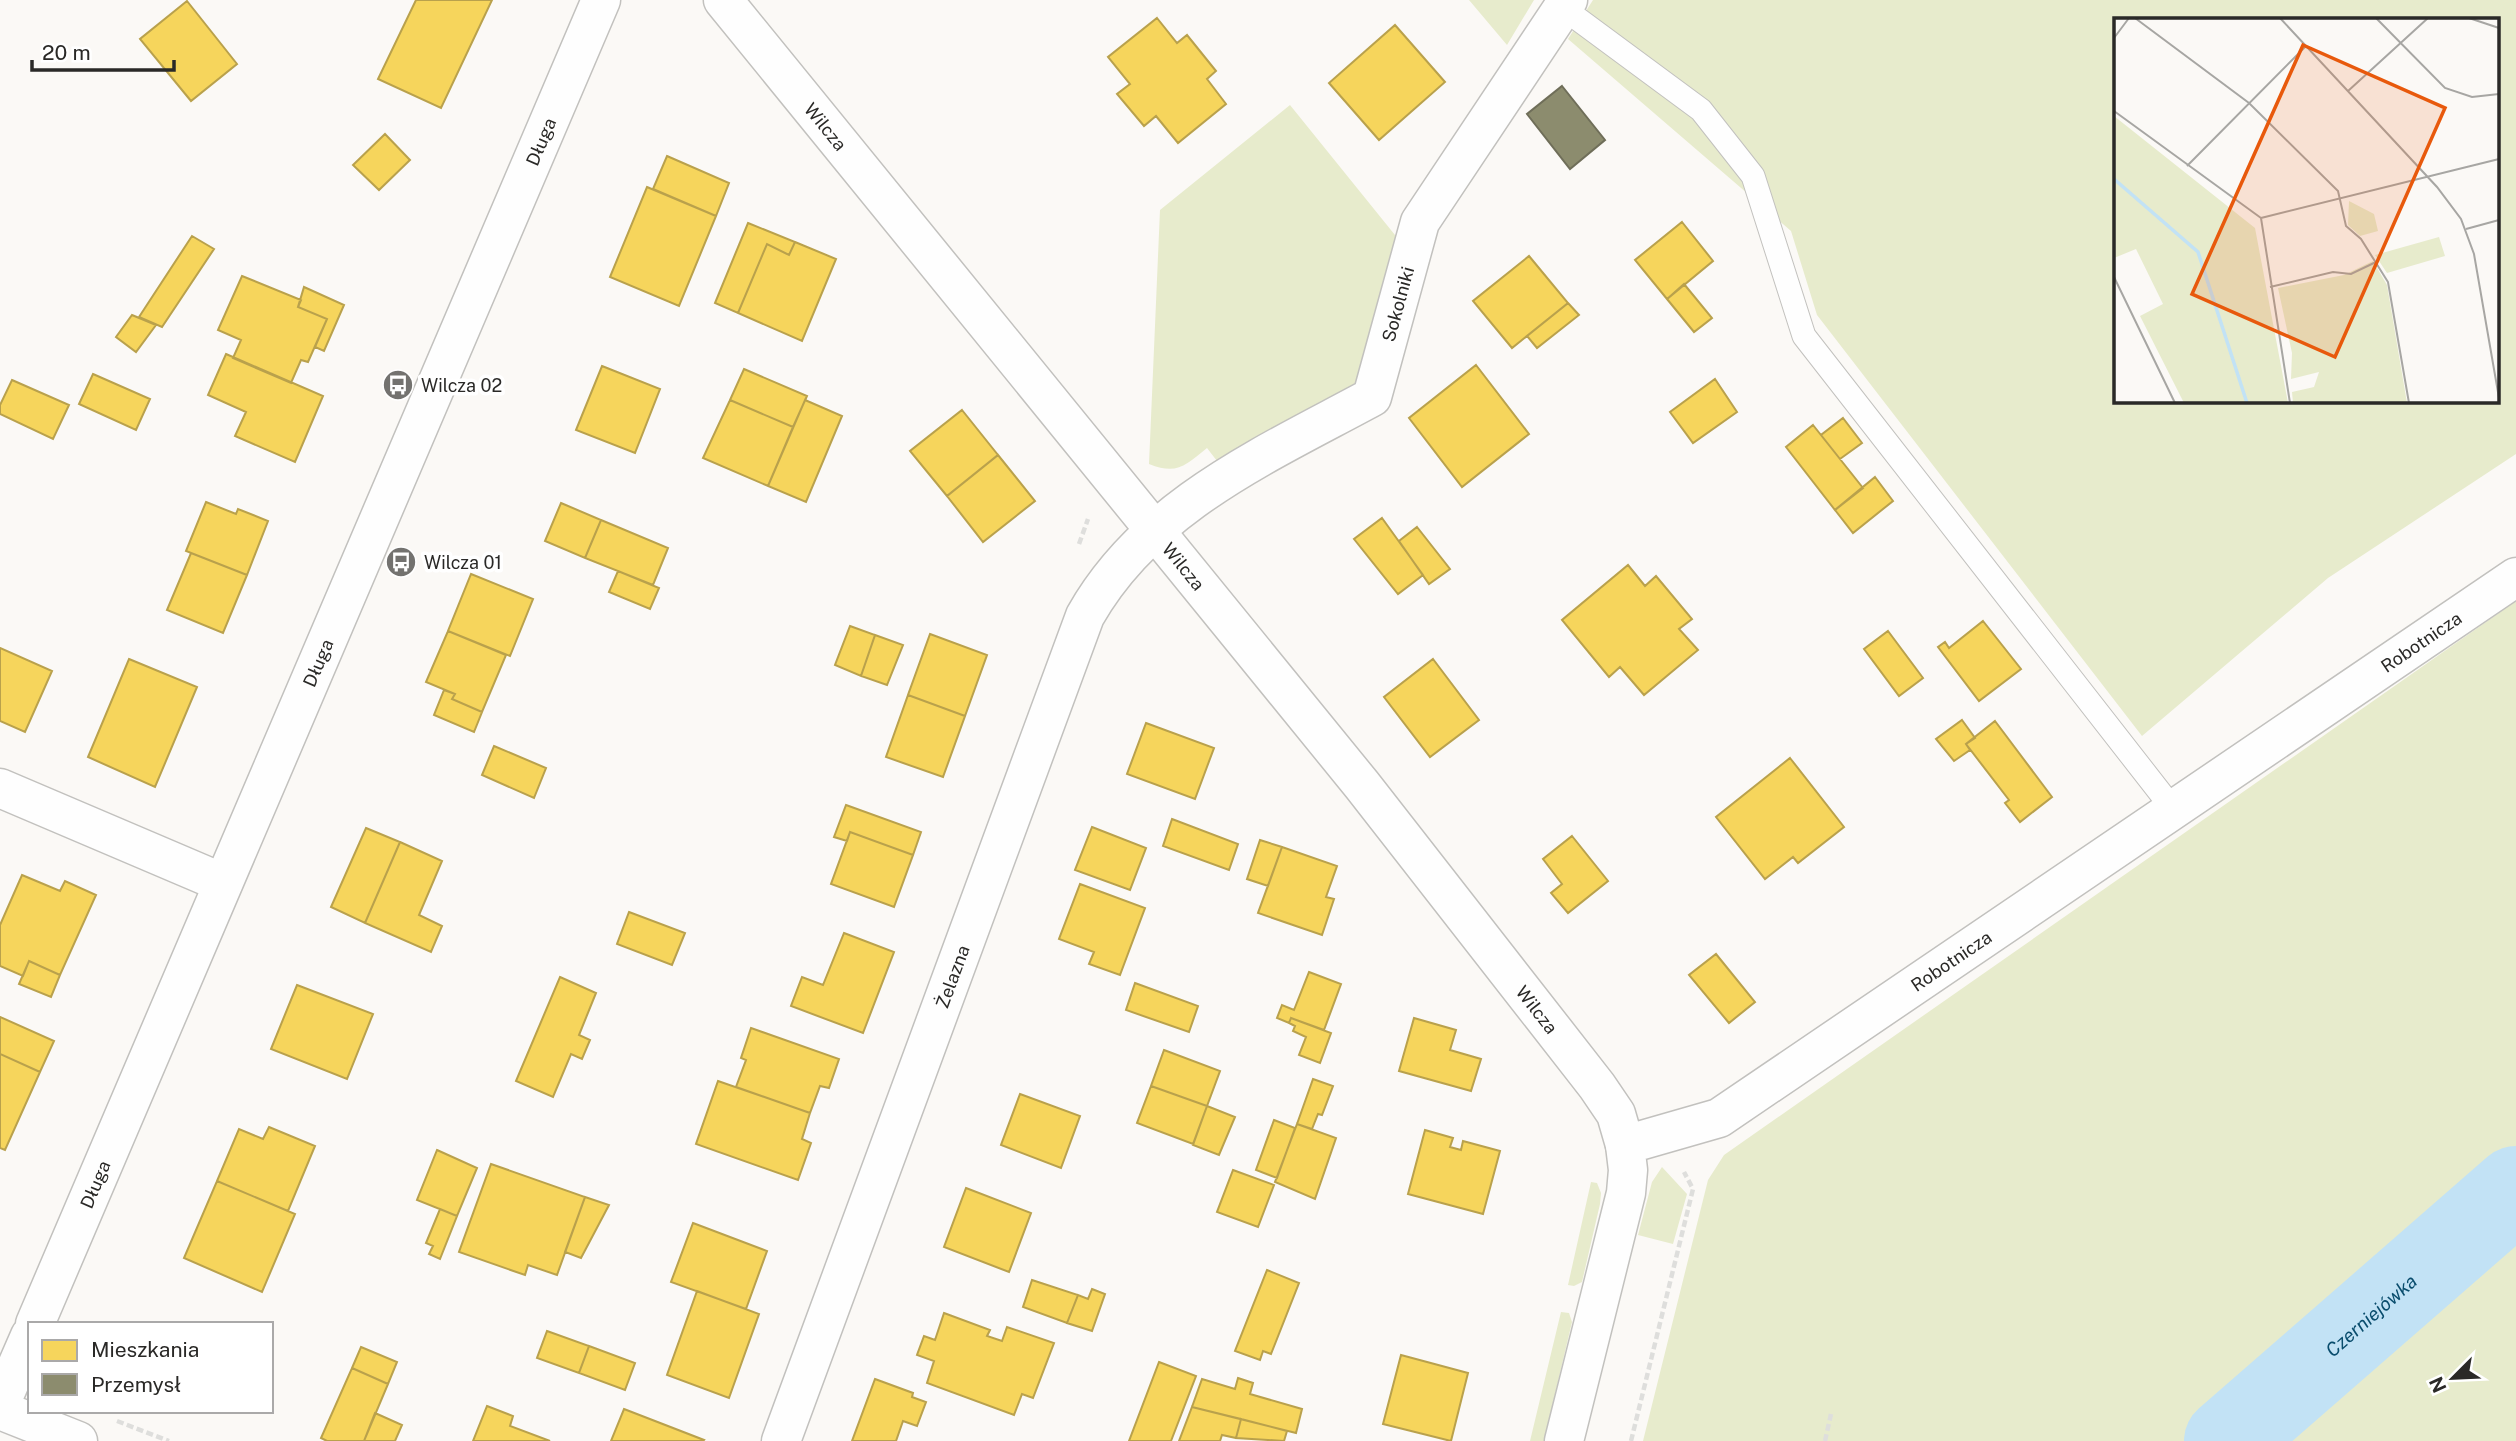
<svg xmlns="http://www.w3.org/2000/svg" width="2516" height="1441" viewBox="0 0 2516 1441" font-family="'Public Sans',sans-serif">
	<rect width="100%" height="100%" fill="#fbf9f6"/>
	<!-- green -->
	<path fill="#e7ebcc" fill-rule="evenodd" d="M1469,0H1534L1507,45Z
		M1593,0H2516V454L2328,578L2142,736L1817,315L1791,231L1568,39ZM2115,19H2497V401H2115Z
		M1290,105L1399,240L1355,386L1217,461L1207,448C1185,466 1177,475 1149,464L1160,210Z
		M2516,601V1441H1643L1708,1180L1724,1155Z
		M1662,1167L1687,1194L1673,1244L1638,1235L1652,1182Z
		M1591,1182L1597,1183L1601,1193L1600,1204L1582,1282L1574,1286L1568,1285Z
		M1561,1312L1569,1313L1572,1322L1544,1441H1530Z"/>
	<!-- homes -->
	<path fill="#f6d55c" stroke="#b9a14c" stroke-width="2" d="M416,0H492L441,108L378,79Z
		M187,1L237,64L191,101L140,39Z
		M1157,18L1177,43L1187,35L1216,71L1207,79L1226,104L1178,143L1156,116L1144,126L1117,94L1130,84L1108,57Z
		M1395,25L1445,82L1379,140L1329,83Z
		M385,134L410,160L379,190L353,165Z
		M667,156L729,183L716,216L653,189Z
		M647,187L716,216L679,306L610,277Z
		M1682,222L1713,261L1667,299L1635,260Z
		M748,223L795,242L789,255L767,244L738,313L715,303Z
		M192,236L214,249L162,327L139,317Z
		M795,242L836,259L802,341L738,313L767,244L789,255Z
		M1529,256L1568,303L1512,348L1473,301Z
		M242,276L301,300L298,307L327,319L308,362L301,360L291,383L233,358L241,340L218,330Z
		M1684,284L1712,318L1694,332L1667,299Z
		M304,287L344,305L324,351L315,347L327,319L298,307Z
		M1568,303L1579,315L1537,348L1527,336Z
		M132,315L156,325L136,352L116,337Z
		M226,354L323,396L295,462L235,436L246,412L208,395Z
		M1476,365L1529,434L1462,487L1409,418Z
		M602,366L660,389L635,453L576,430Z
		M744,369L807,396L793,427L730,400Z
		M93,374L150,399L136,430L79,404Z
		M1715,379L1737,412L1693,443L1670,412Z
		M12,380L69,405L53,439L0,414V405Z
		M730,400L793,427L768,486L703,458Z
		M805,400L842,416L806,502L768,486Z
		M962,410L998,455L947,496L910,451Z
		M1843,418L1862,443L1840,459L1821,435Z
		M1813,425L1863,488L1835,510L1786,447Z
		M998,455L1035,501L983,542L947,496Z
		M1875,477L1893,501L1853,533L1835,510Z
		M206,502L236,514L238,509L268,521L247,575L186,551Z
		M561,503L601,520L585,558L545,541Z
		M1382,518L1423,575L1398,594L1354,539Z
		M601,520L668,548L653,585L585,558Z
		M1417,527L1450,569L1429,584L1399,541Z
		M191,553L247,575L223,633L167,610Z
		M1628,565L1645,586L1656,576L1692,619L1679,629L1698,650L1644,695L1620,667L1609,677L1562,620Z
		M618,571L659,588L650,609L609,592Z
		M471,574L533,599L510,656L448,631Z
		M1983,621L2021,669L1979,701L1938,647L1945,642L1949,648Z
		M850,626L875,635L861,676L835,665Z
		M448,631L506,655L482,712L452,699L455,694L426,682Z
		M1888,631L1923,678L1899,696L1864,649Z
		M930,634L987,655L965,716L908,695Z
		M875,635L903,645L887,685L861,676Z
		M0,648L52,671L25,732L0,721Z
		M129,659L197,687L155,787L88,757Z
		M1433,659L1479,720L1430,757L1384,697Z
		M444,690L455,694L452,699L482,712L474,732L434,715Z
		M908,695L965,716L943,777L886,757Z
		M1962,720L1975,738L1966,744L1970,750L1954,761L1936,739Z
		M1995,721L2052,797L2020,822L2005,803L2009,800L1966,744Z
		M1146,723L1214,748L1195,799L1127,774Z
		M494,746L546,768L534,798L482,775Z
		M1790,758L1844,827L1798,863L1793,857L1765,879L1716,817Z
		M846,805L921,832L913,855L850,832L847,841L834,837Z
		M1172,819L1238,844L1229,870L1163,846Z
		M1092,827L1146,848L1130,890L1075,870Z
		M366,828L400,842L365,923L331,907Z
		M850,832L913,855L894,907L831,884Z
		M1572,836L1608,881L1568,913L1551,893L1562,884L1543,859Z
		M1260,840L1282,847L1268,886L1247,879Z
		M400,842L442,861L419,915L442,926L431,952L365,923Z
		M1282,847L1337,866L1326,897L1334,899L1322,935L1258,913Z
		M22,875L60,891L65,881L96,895L60,975L29,961L23,976L0,966V925Z
		M1080,884L1145,908L1120,975L1089,964L1094,952L1059,939Z
		M629,912L685,933L672,965L617,944Z
		M844,933L894,952L863,1033L791,1006L802,977L823,985Z
		M1716,954L1755,1002L1729,1023L1689,975Z
		M29,961L60,975L51,997L19,984Z
		M1309,972L1341,984L1324,1030L1291,1018L1289,1023L1277,1018L1282,1005L1294,1010Z
		M560,977L596,993L579,1035L590,1040L582,1059L571,1054L553,1097L516,1081Z
		M1135,983L1198,1006L1189,1032L1126,1010Z
		M297,985L373,1014L347,1079L271,1049Z
		M0,1017L54,1041L40,1072L0,1054Z
		M1291,1018L1331,1033L1320,1063L1299,1055L1306,1037L1293,1031L1295,1026L1289,1023Z
		M1414,1018L1456,1030L1450,1050L1481,1059L1471,1091L1399,1071Z
		M751,1028L839,1059L829,1088L820,1086L810,1113L736,1087L746,1060L741,1058Z
		M1164,1050L1220,1071L1207,1106L1151,1086Z
		M0,1054L40,1072L5,1150L0,1148Z
		M1313,1079L1333,1086L1322,1115L1318,1114L1312,1129L1297,1124Z
		M718,1081L810,1113L802,1139L811,1143L798,1180L696,1144Z
		M1151,1086L1207,1106L1193,1144L1137,1123Z
		M1020,1094L1080,1116L1061,1168L1001,1145Z
		M1207,1106L1235,1117L1219,1155L1193,1145Z
		M1274,1120L1295,1128L1277,1178L1256,1170Z
		M1297,1124L1336,1138L1315,1199L1275,1182Z
		M269,1127L315,1146L288,1211L217,1181L239,1129L263,1139Z
		M1425,1130L1453,1138L1450,1147L1461,1150L1463,1141L1500,1151L1483,1214L1408,1194Z
		M437,1150L477,1168L457,1216L417,1200Z
		M491,1164L585,1197L557,1275L528,1265L525,1275L459,1252Z
		M1233,1170L1274,1185L1258,1227L1217,1212Z
		M217,1181L295,1214L262,1292L184,1258Z
		M966,1188L1031,1213L1009,1272L944,1247Z
		M585,1197L609,1205L581,1258L565,1252Z
		M440,1209L457,1216L440,1259L429,1254L433,1246L426,1243Z
		M693,1223L767,1251L746,1309L671,1282Z
		M1267,1270L1299,1283L1271,1354L1263,1351L1260,1360L1235,1351Z
		M1032,1280L1078,1295L1067,1323L1023,1307Z
		M1092,1289L1105,1294L1092,1331L1067,1323L1078,1295L1088,1299Z
		M697,1291L759,1314L729,1398L667,1375Z
		M944,1313L990,1330L987,1336L1002,1341L1007,1327L1054,1343L1033,1398L1022,1394L1014,1415L927,1383L934,1361L917,1355L924,1336L935,1340Z
		M547,1331L589,1346L579,1373L537,1358Z
		M589,1346L635,1363L625,1390L579,1373Z
		M361,1347L397,1362L388,1384L352,1368Z
		M1401,1355L1468,1373L1451,1441L1383,1424Z
		M1159,1362L1196,1376L1171,1441H1129Z
		M352,1368L388,1384L364,1441H327L321,1438Z
		M1238,1378L1253,1383L1250,1394L1302,1409L1296,1433L1192,1407L1202,1379L1235,1389Z
		M875,1379L913,1393L912,1397L926,1402L917,1426L903,1421L896,1441H852Z
		M487,1406L513,1416L510,1426L550,1441H473Z
		M1192,1407L1241,1419L1236,1438L1222,1435L1220,1441H1179Z
		M624,1409L704,1440L703,1441H611Z
		M375,1413L402,1425L395,1441H364Z
		M1241,1419L1287,1431L1284,1441L1236,1438Z"/>
	<!-- industry -->
	<path fill="#8c8c6e" stroke="#6f6e59" stroke-width="2" d="M1562,86L1605,140L1570,169L1527,114Z"/>
	<g fill="none" stroke-linecap="round" stroke-linejoin="round">
		<!-- river -->
		<path stroke="#c2e2f5" stroke-width="86" id="s1" d="M2227,1441L2516,1189"/>
		<!-- lane casing -->
		<g stroke="#c2c1be" stroke-width="25">
			<path id="lane" d="M1563,8L1701,110L1753,176L1804,336L2173,809"/>
		</g>
		<!-- street casing -->
		<g stroke="#c2c1be" stroke-width="41">
			<g id="street">
				<path id="s2" d="M723,0L1362,785L1597,1086L1616,1114L1625,1145"/>
				<path d="M0,788L223,883"/>
				<path d="M0,1410L78,1441"/>
				<path id="s3" d="M781,1441L1085,616C1147,506 1265,455 1372,397L1420,222L1568,0"/>
				<path id="s4" d="M1564,1441L1626,1193L1628,1170L1625,1145L1719,1118L2516,577"/>
			</g>
		</g>
		<!-- secondary casing -->
		<g stroke="#c2c1be" stroke-width="41">
			<g id="secondary">
				<path id="s5" d="M35,1324L601,0"/>
				<path d="M0,1405L30,1336"/>
			</g>
		</g>
		<!-- path -->
		<path stroke="#dededc" stroke-width="4.5" stroke-dasharray="7 3.5" stroke-linecap="butt" d="M1079,544L1088,519
			M117,1421L169,1441
			M1631,1441L1693,1189L1684,1172
			M1825,1441L1831,1414"/>
		<!-- lane -->
		<use href="#lane" stroke="#fefefe" stroke-width="23"/>
		<!-- street -->
		<use href="#street" stroke="#fefefe" stroke-width="38"/>
		<!-- secondary -->
		<use href="#secondary" stroke="#fefefe" stroke-width="38"/>
	</g>
	<!-- icons -->
	<defs>
		<g id="bus-disc" transform="scale(1.575)"><circle r="9.5" fill="#73726f" stroke="#fff"/><path d="M-5-6H5V4H4V6H2V4H-2V6H-4V4H-5ZM-3.5-4V0h7V-4ZM-3.5 1.2v1.5H-2V1.2ZM2 1.2v1.5H3.5V1.2Z" fill="#fff"/></g>
	</defs>
	<g fill-rule="evenodd">
		<use href="#bus-disc" x="398" y="385"/>
		<use href="#bus-disc" x="401" y="562"/>
	</g>
	<g text-anchor="middle" dominant-baseline="central" stroke-width="7" stroke-linejoin="round" paint-order="stroke">
		<!-- street labels -->
		<g font-size="18" fill="#2a2927" stroke="#fff">
			<text stroke="none"><textPath href="#s2" startOffset="163">Wilcza</textPath></text>
			<text stroke="none"><textPath href="#s5" startOffset="1286">Długa</textPath></text>
			<text stroke="none"><textPath href="#s3" startOffset="1342">Sokolniki</textPath></text>
			<text stroke="none"><textPath href="#s2" startOffset="730">Wilcza</textPath></text>
			<text stroke="none"><textPath href="#s4" startOffset="1250">Robotnicza</textPath></text>
			<text stroke="none"><textPath href="#s5" startOffset="719">Długa</textPath></text>
			<text stroke="none"><textPath href="#s4" startOffset="682">Robotnicza</textPath></text>
			<text stroke="none"><textPath href="#s3" startOffset="495">Żelazna</textPath></text>
			<text stroke="none"><textPath href="#s2" startOffset="1297">Wilcza</textPath></text>
			<text stroke="none"><textPath href="#s5" startOffset="152">Długa</textPath></text>
		</g>
		<!-- poi labels -->
		<g font-size="18" fill="#2a2927" stroke="#fff" text-anchor="start">
			<text x="421" y="385">Wilcza 02</text>
			<text x="424" y="562">Wilcza 01</text>
		</g>
		<!-- water labels -->
		<g font-size="19" font-style="italic" fill="#0a4d6d" stroke="#fff">
			<text stroke="none"><textPath href="#s1" startOffset="191">Czerniejówka</textPath></text>
		</g>
	</g>
	<!-- overview -->
	<g transform="translate(2114 18)">
		<rect width="385" height="385" fill="#fbf9f6"/>
		<path d="M0,98L141,210L174,385H70L26,298L49,286L22,231L0,240ZM235,183L260,196L264,213L246,218L234,207ZM325,219L331,238L273,255L261,237ZM259,243L273,267L293,385H179L178,374L200,369L205,354L177,361L178,335L164,270L230,257Z" fill="#e7ebcc"/>
		<path fill="none" stroke="#c2e2f5" stroke-width="3.5" d="M0,161L84,234L133,385"/>
		<path fill="none" stroke="#a7a6a3" stroke-width="2" d="M21,0L135,85L224,173L232,208L247,221L274,264L295,385M166,0L323,169L347,201L360,236L385,380M262,0L331,70L358,79L385,76M355,0L385,10M0,20L15,0M234,73L314,0M0,93L147,200L176,385M73,148L192,28M147,200L385,141M352,211L385,202M0,259L61,385M156,269L219,254L237,256L262,244"/>
		<path fill="#e8590c" fill-opacity="0.15" stroke="#e8590c" stroke-width="3.5" d="M189,27L331,90L221,339L78,276Z"/>
		<rect width="385" height="385" fill="none" stroke="#2a2927" stroke-width="3.5"/>
	</g>
	<!-- legend -->
	<rect x="28" y="1322" width="245" height="91" fill="#ffffff" stroke="#aaa9a9" stroke-width="2"/>
	<rect x="42" y="1340" width="35" height="21" fill="#f6d55c" stroke="#aaa9a9" stroke-width="2"/>
	<text x="91" y="1357" font-size="21" fill="#2a2927">Mieszkania</text>
	<rect x="42" y="1374" width="35" height="21" fill="#8c8c6e" stroke="#aaa9a9" stroke-width="2"/>
	<text x="91" y="1392" font-size="21" fill="#2a2927">Przemysł</text>
	<!-- north arrow -->
	<g transform="translate(2453 1378) rotate(246)" stroke="#ffffff" stroke-width="5" paint-order="stroke">
	<path d="M0-5L12 26L0 18L-12 26Z" fill="#2a2927"/>
	<text y="-10" font-size="19" font-weight="bold" text-anchor="middle" fill="#2a2927">N</text>
	</g>
	<!-- scale -->
	<path d="M32 60v10h142v-10" fill="none" stroke="#2a2927" stroke-width="3.5"/>
	<text x="42" y="60" font-size="21" fill="#2a2927" stroke="#ffffff" stroke-width="5" paint-order="stroke">20 m</text>
</svg>
